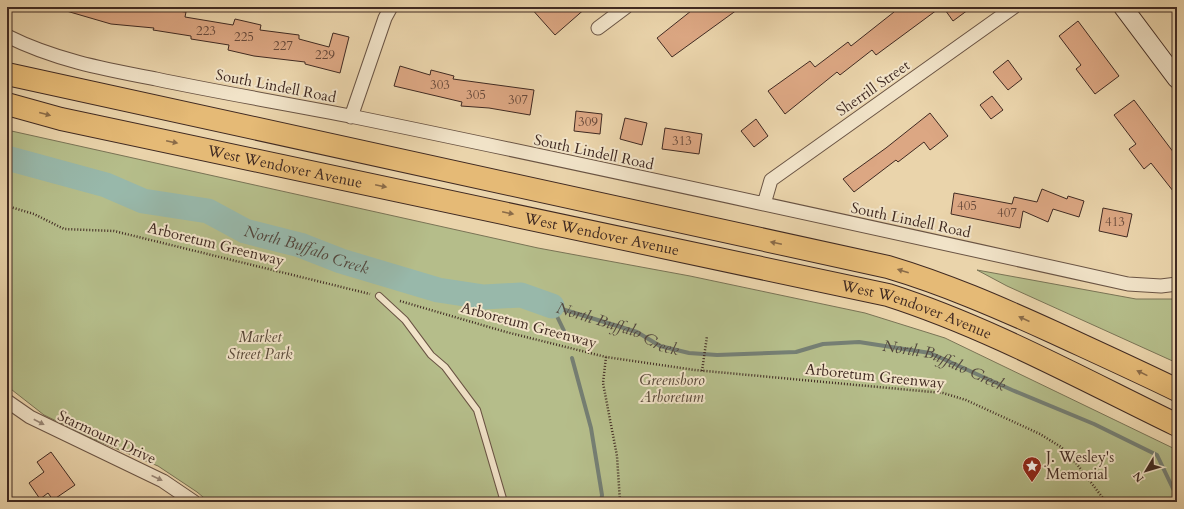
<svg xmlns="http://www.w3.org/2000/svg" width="1184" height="509" viewBox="0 0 1184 509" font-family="Cardo,serif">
	<rect width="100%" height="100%" fill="#ead4ab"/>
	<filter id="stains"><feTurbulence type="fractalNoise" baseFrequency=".005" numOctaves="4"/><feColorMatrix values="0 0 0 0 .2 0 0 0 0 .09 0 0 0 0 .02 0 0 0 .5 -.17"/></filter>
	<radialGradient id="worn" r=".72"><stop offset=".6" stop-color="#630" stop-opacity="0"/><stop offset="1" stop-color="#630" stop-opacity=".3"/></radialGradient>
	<!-- green -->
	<path fill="#b5bd8a" stroke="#7a7456" d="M7,130L538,248L690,276L865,313L945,338L1177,450V502H209L197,492L158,466L93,439L44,415L7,386Z
		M977,270L1136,299H1177V363L1007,286Z"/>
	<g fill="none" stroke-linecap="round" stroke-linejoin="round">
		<!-- stream -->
		<g stroke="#757f74" stroke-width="4">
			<path id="s1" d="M552,306L637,332L660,346L689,353L717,355L796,352L823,344L859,342L930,353L1012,390L1094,424L1157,455L1177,497"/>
			<path d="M552,306L567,337"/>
			<path d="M572,358L591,428L602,495L601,502"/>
		</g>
		<!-- river -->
		<path stroke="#98b8aa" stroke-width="25" id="s2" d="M7,158L106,185L143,201L208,211L245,231L300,245L341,261L438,290L484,297L521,295L552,306"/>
	</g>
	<!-- building -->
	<path fill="#dca783" stroke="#402a22" d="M64,7H146L186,12L185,17L233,25L235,19L261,25L260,30L299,35V39L329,47L333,33L349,37L340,73L305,64V62L254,56L228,50L229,45L191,39V36L153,30L154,28L111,24L63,10Z
		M530,7H587L555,35Z
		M696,7H741L672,57L657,38Z
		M890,7H941L876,55L872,50L840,75L837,72L785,114L768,91L810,61L815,67L848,42L851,46L894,12Z
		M943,7H972L953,21Z
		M1078,21L1119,76L1095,94L1076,69L1081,65L1059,36Z
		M1008,60L1022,79L1008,90L993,72Z
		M400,66L430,75L431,70L454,76L453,79L534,90L530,115L489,108L461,106L462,102L394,86Z
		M992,96L1003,110L991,119L980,105Z
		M1134,100L1177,157V196L1151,163L1144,169L1129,149L1136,144L1114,115Z
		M576,111L602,114L600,134L574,131Z
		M930,113L948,136L930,150L924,142L898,162L896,160L854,192L843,179L886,148Z
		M625,118L647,123L642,145L620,139Z
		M756,119L768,136L754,147L741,131Z
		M665,128L702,134L699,154L662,149Z
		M1042,189L1067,199L1068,196L1084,201L1079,217L1053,209L1048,222L1023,211L1020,228L951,214L954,193L1012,204L1014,197L1037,202Z
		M1103,208L1132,214L1127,237L1099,231Z
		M51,452L75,485L53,500L48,493L40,499L29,483L44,472L37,462Z"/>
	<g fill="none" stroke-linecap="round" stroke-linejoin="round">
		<!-- lane casing -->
		<g stroke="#6a5444" stroke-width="8">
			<path id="lane" d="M379,296L405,320L431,355L445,367L477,410L504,502"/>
		</g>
		<!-- street casing -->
		<g stroke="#6a5444" stroke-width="15">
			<path id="street" d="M598,28L626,7
				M7,36C55,60 104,69 156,79C222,93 289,104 355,117C613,170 871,227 1128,284L1161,286L1177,284
				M351,117L385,18L391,7
				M764,204L771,180L1014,7
				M7,401L30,417L163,481L194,502"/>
		</g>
		<!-- secondary casing -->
		<g stroke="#402a22" stroke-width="20">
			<path id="secondary" d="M1123,7L1177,79"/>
		</g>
		<!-- highway casing -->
		<g stroke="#402a22" stroke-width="24">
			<g id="highway">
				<path d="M7,74L888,267C945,284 998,307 1053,332C1094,351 1136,370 1177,390"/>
				<path id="s3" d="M7,104L61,119L888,295C988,327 1082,379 1177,425"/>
			</g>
		</g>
		<!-- path -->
		<path stroke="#402a22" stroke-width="2.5" stroke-dasharray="1 2" stroke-linecap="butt" d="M7,206L34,214L64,229L114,231L370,294
			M400,301L506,332L606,357L695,370L943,393L966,400L1040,434L1061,447L1076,463L1106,502
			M606,357L603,383L617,456L620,502
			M702,371L707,336"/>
		<!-- lane -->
		<use href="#lane" stroke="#f1e3c8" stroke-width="6"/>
		<!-- street -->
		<use href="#street" stroke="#f1e3c8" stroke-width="13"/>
		<!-- secondary -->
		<use href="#secondary" stroke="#f1e3c8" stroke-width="18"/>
		<!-- highway -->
		<use href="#highway" stroke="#e5ba76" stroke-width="22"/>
	</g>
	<!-- one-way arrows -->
	<defs><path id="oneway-solid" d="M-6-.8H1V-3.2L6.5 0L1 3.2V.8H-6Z"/></defs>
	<g fill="#8a6b48">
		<use href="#oneway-solid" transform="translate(45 114) rotate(15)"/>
		<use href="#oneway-solid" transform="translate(172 142) rotate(12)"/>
		<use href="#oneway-solid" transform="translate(381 186) rotate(12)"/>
		<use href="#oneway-solid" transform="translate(508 213) rotate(12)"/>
		<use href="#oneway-solid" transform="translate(776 243) rotate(-168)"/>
		<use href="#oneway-solid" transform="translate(903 271) rotate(-163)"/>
		<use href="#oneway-solid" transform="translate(1024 319) rotate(-156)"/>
		<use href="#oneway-solid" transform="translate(1142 373) rotate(-154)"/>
	</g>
	<g fill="#988675">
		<use href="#oneway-solid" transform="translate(39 422) rotate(28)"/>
		<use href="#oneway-solid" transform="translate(157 478) rotate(25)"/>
	</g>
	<!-- icons -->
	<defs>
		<g id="sight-pin" transform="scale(1)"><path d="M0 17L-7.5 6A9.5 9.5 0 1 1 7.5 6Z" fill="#8f2418" stroke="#f1e3c8"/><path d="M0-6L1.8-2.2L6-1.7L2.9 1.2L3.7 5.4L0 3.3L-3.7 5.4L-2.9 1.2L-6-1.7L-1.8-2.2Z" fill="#fff"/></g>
	</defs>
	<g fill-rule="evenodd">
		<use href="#sight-pin" x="1032" y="466"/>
	</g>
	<g text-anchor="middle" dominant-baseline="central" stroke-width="4" stroke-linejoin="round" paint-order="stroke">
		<!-- number labels -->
		<g font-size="13" fill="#67493a">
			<text x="206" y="31">223</text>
			<text x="244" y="37">225</text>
			<text x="283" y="46">227</text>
			<text x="325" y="55">229</text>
			<text x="440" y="85">303</text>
			<text x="476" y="95">305</text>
			<text x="518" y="100">307</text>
			<text x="588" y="122">309</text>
			<text x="682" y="141">313</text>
			<text x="967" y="206">405</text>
			<text x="1007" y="213">407</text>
			<text x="1115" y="222">413</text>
		</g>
		<!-- street labels -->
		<g font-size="15" fill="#402a22" stroke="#f1e3c8">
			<text transform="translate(276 86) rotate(11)">South Lindell Road</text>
			<text transform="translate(873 88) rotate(-35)">Sherrill Street</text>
			<text transform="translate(594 152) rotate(12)">South Lindell Road</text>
			<text stroke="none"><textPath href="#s3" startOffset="285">West Wendover Avenue</textPath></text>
			<text transform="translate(911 220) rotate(12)">South Lindell Road</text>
			<text stroke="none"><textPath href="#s3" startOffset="609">West Wendover Avenue</textPath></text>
			<text transform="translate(216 244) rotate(14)">Arboretum Greenway</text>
			<text stroke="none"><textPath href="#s3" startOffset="933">West Wendover Avenue</textPath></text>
			<text transform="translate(529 325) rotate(15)">Arboretum Greenway</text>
			<text transform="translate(875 376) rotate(6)">Arboretum Greenway</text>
			<text transform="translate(107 437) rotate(25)">Starmount Drive</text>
		</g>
		<!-- park labels -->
		<g font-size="15" font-style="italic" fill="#574737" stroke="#f1e3c8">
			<text x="260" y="337">Market<tspan x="260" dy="17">Street Park</tspan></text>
			<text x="672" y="380">Greensboro<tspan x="672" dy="17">Arboretum</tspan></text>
		</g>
		<!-- poi labels -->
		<g font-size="15" fill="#402a22" stroke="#f1e3c8" text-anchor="start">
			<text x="1046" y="457">J. Wesley's<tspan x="1046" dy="17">Memorial</tspan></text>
		</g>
		<!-- water labels -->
		<g font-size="16" font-style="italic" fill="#52463d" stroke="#f1e3c8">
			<text stroke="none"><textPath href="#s2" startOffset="315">North Buffalo Creek</textPath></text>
			<text stroke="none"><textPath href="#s1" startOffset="70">North Buffalo Creek</textPath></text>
			<text stroke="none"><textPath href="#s1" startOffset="406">North Buffalo Creek</textPath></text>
		</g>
	</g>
	<!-- margin -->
	<rect width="1184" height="509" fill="none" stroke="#ead4ab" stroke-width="24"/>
	<rect x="8" y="8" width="1168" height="493" fill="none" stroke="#402a22" stroke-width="2"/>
	<rect x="12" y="12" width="1160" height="485" fill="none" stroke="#402a22"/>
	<!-- north arrow -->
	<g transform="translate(1146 471) rotate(232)" stroke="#f1e3c8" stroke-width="3" paint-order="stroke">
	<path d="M0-3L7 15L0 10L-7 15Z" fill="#402a22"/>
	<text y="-6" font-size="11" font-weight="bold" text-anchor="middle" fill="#402a22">N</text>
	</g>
	<rect width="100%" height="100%" filter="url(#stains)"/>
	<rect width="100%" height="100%" fill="url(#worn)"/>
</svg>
